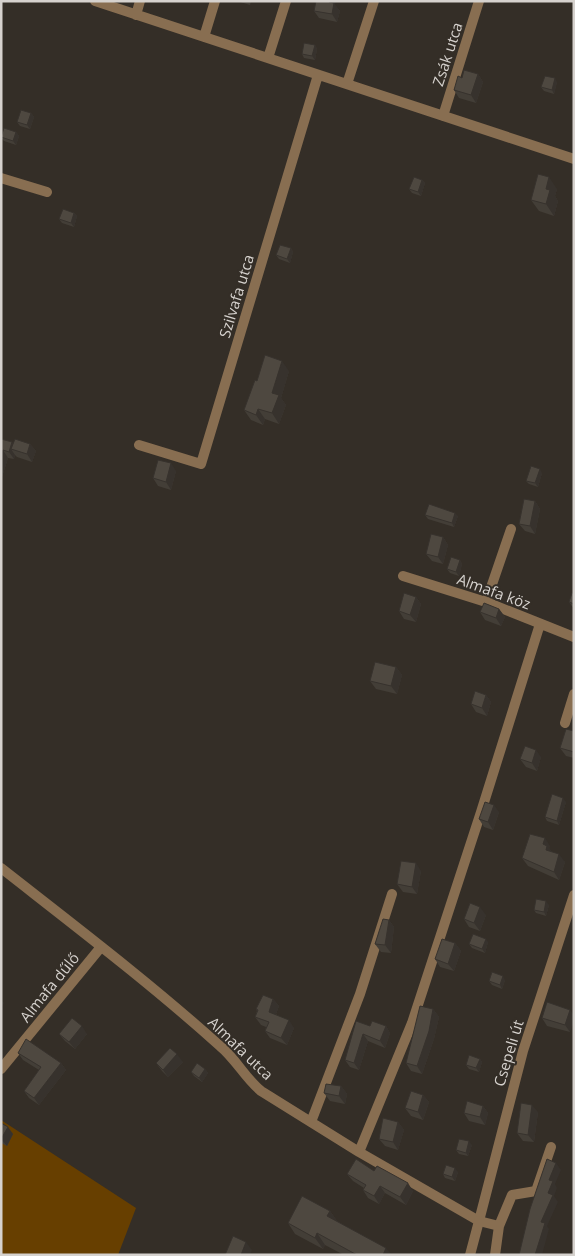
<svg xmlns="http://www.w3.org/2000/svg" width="575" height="1256" viewBox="0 0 575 1256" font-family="'Open Sans',sans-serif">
	<rect width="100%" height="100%" fill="#342e27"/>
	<!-- green -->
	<path fill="#673f00" d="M1,1120L136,1208L118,1255H1Z"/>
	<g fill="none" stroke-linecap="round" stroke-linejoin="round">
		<!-- minor -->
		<path stroke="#886e51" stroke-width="10" d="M95,1L574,159
			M136,15L140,1
			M204,37L215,1
			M268,58L286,1
			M347,84L374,1
			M443,116L479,1
			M1,178L47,192
			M139,445L201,464L318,75
			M403,576L486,602L574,637
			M486,602L511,529
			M565,723L574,694
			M1,868C75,926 150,983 220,1046C236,1059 245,1078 261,1091L359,1152L479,1221L499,1226L495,1255
			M1,1069L101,947
			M311,1122L360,994L392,894
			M359,1152L412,1023L481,812L540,624
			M479,1221L523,1051L574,895
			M499,1226L512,1195L536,1191L551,1147"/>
		<!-- tertiary -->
		<path stroke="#886e51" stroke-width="10" d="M470,1255L479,1221"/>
	</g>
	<!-- wall -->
	<path fill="#433e37" d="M237,1H251L250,5Z
		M335,5L340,11L337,22L319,18L314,11Z
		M315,45L317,49L315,60L304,58L302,54Z
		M478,74L483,82L476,103L459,98L454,90L462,78Z
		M557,82L554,94L544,91L541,87Z
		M31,113L34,117L30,129L20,126L17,122Z
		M16,132L19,136L16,145L4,141L1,138Z
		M422,180L425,183L421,196L412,193L409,189Z
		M557,189L555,196L558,201L554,216L539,211L531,200Z
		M74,213L77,216L74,227L62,223L59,219Z
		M291,248L293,252L290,263L279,259L276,255Z
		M289,371L281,398L286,405L279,424L265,419L263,425L251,420L244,410Z
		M1,439L12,442L13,444H30L36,451L32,462L17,457L15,455L14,459L8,458L2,477L1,476Z
		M176,471L171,490L158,486L153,478Z
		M542,473L538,487L529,484L526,481Z
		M535,501L540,509L535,534L525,531L519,524Z
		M425,515L458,516L454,527L428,519Z
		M443,537L448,545L443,564L432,561L426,554Z
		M460,560L462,564L459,576L450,573L447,569Z
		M574,593V609L569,602Z
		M416,597L421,604L416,622L404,619L399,611Z
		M499,609L505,617L501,626L485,620L480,612Z
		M396,667L402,675L397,694L376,689L370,681Z
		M486,695L491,702L487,716L476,712L471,704Z
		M574,731V758L566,756L560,748Z
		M541,757L537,771L526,767L520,759Z
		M566,802L559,825L547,821L545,817Z
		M499,812L493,830L484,827L479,819Z
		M550,846L549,848L551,852L565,862L559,880L528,866L522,858Z
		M421,871L417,894L403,892L397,884Z
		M549,905L546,916L536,913L534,910Z
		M486,915L480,931L469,927L464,919Z
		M389,920L394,927L391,953L381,952L375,944Z
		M488,942L485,953L472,948L469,944Z
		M455,943L461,951L454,971L440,967L435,959Z
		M505,980L502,989L492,985L489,981Z
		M273,999L279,1006L276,1014L294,1028L287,1045L270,1038L265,1031L266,1027L261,1025L255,1017L257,1011L256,1009Z
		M433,1009L439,1017L434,1039L422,1074L411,1071L406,1063Z
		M570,1010V1032L547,1026L542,1018Z
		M370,1026H386L390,1033L385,1048L368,1041L359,1070L350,1067L345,1060Z
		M59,1034H87L75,1049L65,1041Z
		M18,1053L61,1063L66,1070L39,1105L29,1098L24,1091L39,1070L23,1060Z
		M480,1059L482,1062L479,1072L469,1069L466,1065Z
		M183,1062L168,1077L162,1071L156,1063Z
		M205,1069L208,1073L202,1082L194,1076L191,1072Z
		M341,1086L347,1094L345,1104L330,1101L324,1093Z
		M423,1095L429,1102L423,1120L411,1116L405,1108Z
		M483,1106L488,1113L485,1125L469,1121L464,1113Z
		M538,1112L534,1142L523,1141L517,1133Z
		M398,1122L404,1130L398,1150L385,1146L379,1139Z
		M1,1123L13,1134L7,1146L1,1143Z
		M472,1145L468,1156L459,1154L456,1150Z
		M374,1171L413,1191L406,1205L385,1193L379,1204L368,1198L363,1190L364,1188L353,1181L347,1174Z
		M458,1172L455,1181L445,1178L443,1174Z
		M330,1211L337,1221L392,1255H344L325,1245L323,1249L295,1234L288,1223Z"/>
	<!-- shaded-wall -->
	<path fill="#37322d" d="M329,1H336L335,5L340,11L337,22L332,14Z
		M315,45L317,49L315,60L312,56Z
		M478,74L483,82L476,103L471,95Z
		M555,78L557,82L554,94L552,90Z
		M31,113L34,117L30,129L27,125Z
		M16,132L19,136L16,145L13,141Z
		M549,177L557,189L555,196L558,201L554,216L546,204V189Z
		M422,180L425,183L421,196L418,192Z
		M74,213L77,216L74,227L71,223Z
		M291,248L293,252L290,263L287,259Z
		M282,361L289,371L281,398L286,405L279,424L272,413V393Z
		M258,409L265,419L263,425L256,415Z
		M12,442L17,450L11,449L15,455L14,459L9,452Z
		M30,444L36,451L32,462L27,454Z
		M3,450L8,458L2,477L1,475V455Z
		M171,463L176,471L171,490L166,482Z
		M540,469L542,473L538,487L535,483Z
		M535,501L540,509L535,534L530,526Z
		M455,513L458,516L454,527L452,523Z
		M443,537L448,545L443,564L438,557Z
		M460,560L462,564L459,576L456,572Z
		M416,597L421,604L416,622L410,615Z
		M499,609L505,617L501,626L496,618Z
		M396,667L402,675L397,694L391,686Z
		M486,695L491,702L487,716L482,708Z
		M536,750L541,757L537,771L532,763Z
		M563,798L566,802L559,825L557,821Z
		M494,805L499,812L493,830L488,822Z
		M545,838L550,846L549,848L553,853L546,850L543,844Z
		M559,854L565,862L559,880L554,872Z
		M416,863L421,871L417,894L412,887Z
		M546,901L549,905L546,916L544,912Z
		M480,907L486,915L480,931L474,923Z
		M389,920L394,927L391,953L385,945Z
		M486,939L488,942L485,953L482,949Z
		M455,943L461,951L454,971L448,964Z
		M503,976L505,980L502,989L500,985Z
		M1,999L4,1003L2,1007L3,1009L1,1012Z
		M273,999L279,1006L274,1019L269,1012Z
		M433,1009L439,1017L434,1039L422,1074L417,1066Z
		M570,1010L574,1015V1021L570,1032L565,1025Z
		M289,1020L294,1028L287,1045L281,1038Z
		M82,1026L87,1034L75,1049L69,1042Z
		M386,1026L390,1033L385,1048L380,1041Z
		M363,1034L368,1041L359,1070L354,1063Z
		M177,1054L183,1062L168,1077L163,1070Z
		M480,1059L482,1062L479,1072L476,1068Z
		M61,1063L66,1070L39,1105L34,1098Z
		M205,1069L208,1073L202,1082L199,1078Z
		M341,1086L347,1094L345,1104L339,1096Z
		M423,1095L429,1102L423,1120L418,1112Z
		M532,1105L538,1112L534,1142L528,1135Z
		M483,1106L488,1113L485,1125L480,1117Z
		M398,1122L404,1130L398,1150L393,1142Z
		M8,1127L13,1134L7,1146L1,1139Z
		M469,1141L472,1145L468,1156L466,1153Z
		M556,1163L561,1170L555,1184L557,1188L554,1196L558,1202L547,1226L549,1229L542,1255H535L541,1222L548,1193L549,1180Z
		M455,1168L458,1172L455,1181L452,1177Z
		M408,1183L413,1191L406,1205L400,1197Z
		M380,1186L385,1193L379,1204L374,1196Z
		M330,1211L338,1222L327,1216Z
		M317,1233L325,1245L323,1249L315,1238Z
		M246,1242L252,1250L250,1255H241Z
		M386,1248L392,1255H383Z"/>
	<!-- building -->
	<path fill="#4e4840" stroke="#37322d" d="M316,1H329V2L334,3L332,14L314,11Z
		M304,43L315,45L312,56L302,54Z
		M464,70L478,74L471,95L454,90L458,76L462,78Z
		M545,76L555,78L552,90L541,87Z
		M21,110L31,113L27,125L17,122Z
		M4,128L16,132L13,141L1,137Z
		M538,174L549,177L546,189L550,190L546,204L531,200Z
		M414,177L422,180L418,192L409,189Z
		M63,209L74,213L71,223L59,219Z
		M280,245L291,248L287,259L276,255Z
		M265,355L282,361L272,393L279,395L272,413L258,409L256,415L244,410L255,380L257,381Z
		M1,439L12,442L9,452L3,450L1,455Z
		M15,439L30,444L27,454L11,449Z
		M158,460L171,463L166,482L153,478Z
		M531,466L540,469L535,483L526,481Z
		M524,499L535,501L530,526L519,524Z
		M429,504L455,513L452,523L425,515Z
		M431,534L443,537L438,557L426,554Z
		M451,557L460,560L456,572L447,569Z
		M404,593L416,597L410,615L399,611Z
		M572,593H574V604L569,602Z
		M484,603L499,609L496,618L480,612Z
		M375,662L396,667L391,686L370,681Z
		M475,691L486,695L482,708L471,704Z
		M566,729L574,731V752L560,748Z
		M525,746L536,750L532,763L520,759Z
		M552,794L563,798L557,821L545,817Z
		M485,802L494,805L488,822L479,819Z
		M530,834L545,838L543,844L547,846L546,850L559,854L554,872L522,858Z
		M401,861L416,863L412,887L397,884Z
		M536,899L546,901L544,912L534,910Z
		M470,903L480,907L474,923L464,919Z
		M383,919L389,920L385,945L375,944Z
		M473,934L486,939L482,949L469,944Z
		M442,939L455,943L448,964L435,959Z
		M492,972L503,976L500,985L489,981Z
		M263,995L273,999L269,1012L289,1020L281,1038L265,1031L269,1022L255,1017L258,1010L256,1009Z
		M547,1002L570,1010L565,1025L542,1018Z
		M420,1006L433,1009L429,1031L417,1066L406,1063Z
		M72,1018L82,1026L69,1042L59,1034Z
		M356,1021L370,1026L372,1021L386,1026L380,1041L363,1034L354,1063L345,1060Z
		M26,1039L61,1063L34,1098L24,1091L41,1067L18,1053Z
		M170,1048L177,1054L163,1070L156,1063Z
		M469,1055L480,1059L476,1068L466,1065Z
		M197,1063L205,1069L199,1078L191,1072Z
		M326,1084L341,1086L339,1096L324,1093Z
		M411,1091L423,1095L418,1112L405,1108Z
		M467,1101L483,1106L480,1117L464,1113Z
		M521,1103L532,1105L528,1135L517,1133Z
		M383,1118L398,1122L393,1142L379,1139Z
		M1,1123L8,1127L1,1139Z
		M459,1139L469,1141L466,1153L456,1150Z
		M356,1159L374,1171L377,1166L408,1183L400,1197L380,1186L374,1196L363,1190L366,1185L347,1174Z
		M547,1159L556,1163L549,1180L553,1181L548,1193L553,1195L541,1222L545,1223L535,1255H519L530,1209Z
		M446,1165L455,1168L452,1177L443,1174Z
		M302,1196L330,1211L327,1216L386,1248L383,1255H357L317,1233L315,1238L288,1223Z
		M233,1236L246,1242L241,1255H225Z"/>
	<g text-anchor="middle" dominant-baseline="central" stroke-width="4" stroke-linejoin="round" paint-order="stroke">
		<!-- street labels -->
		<g font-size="15" fill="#d6d2ce" stroke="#342e27">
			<text transform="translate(447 54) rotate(-72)">Zsák utca</text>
			<text transform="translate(236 296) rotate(-73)">Szilvafa utca</text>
			<text transform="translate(494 591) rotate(20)">Almafa köz</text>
			<text transform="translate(49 987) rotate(-51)">Almafa dűlő</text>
			<text transform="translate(241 1048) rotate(44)">Almafa utca</text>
			<text transform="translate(508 1053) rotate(-73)">Csepeli út</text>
		</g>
	</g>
	<!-- border -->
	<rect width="575" height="1256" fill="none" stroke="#d6d2ce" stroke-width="5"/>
</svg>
